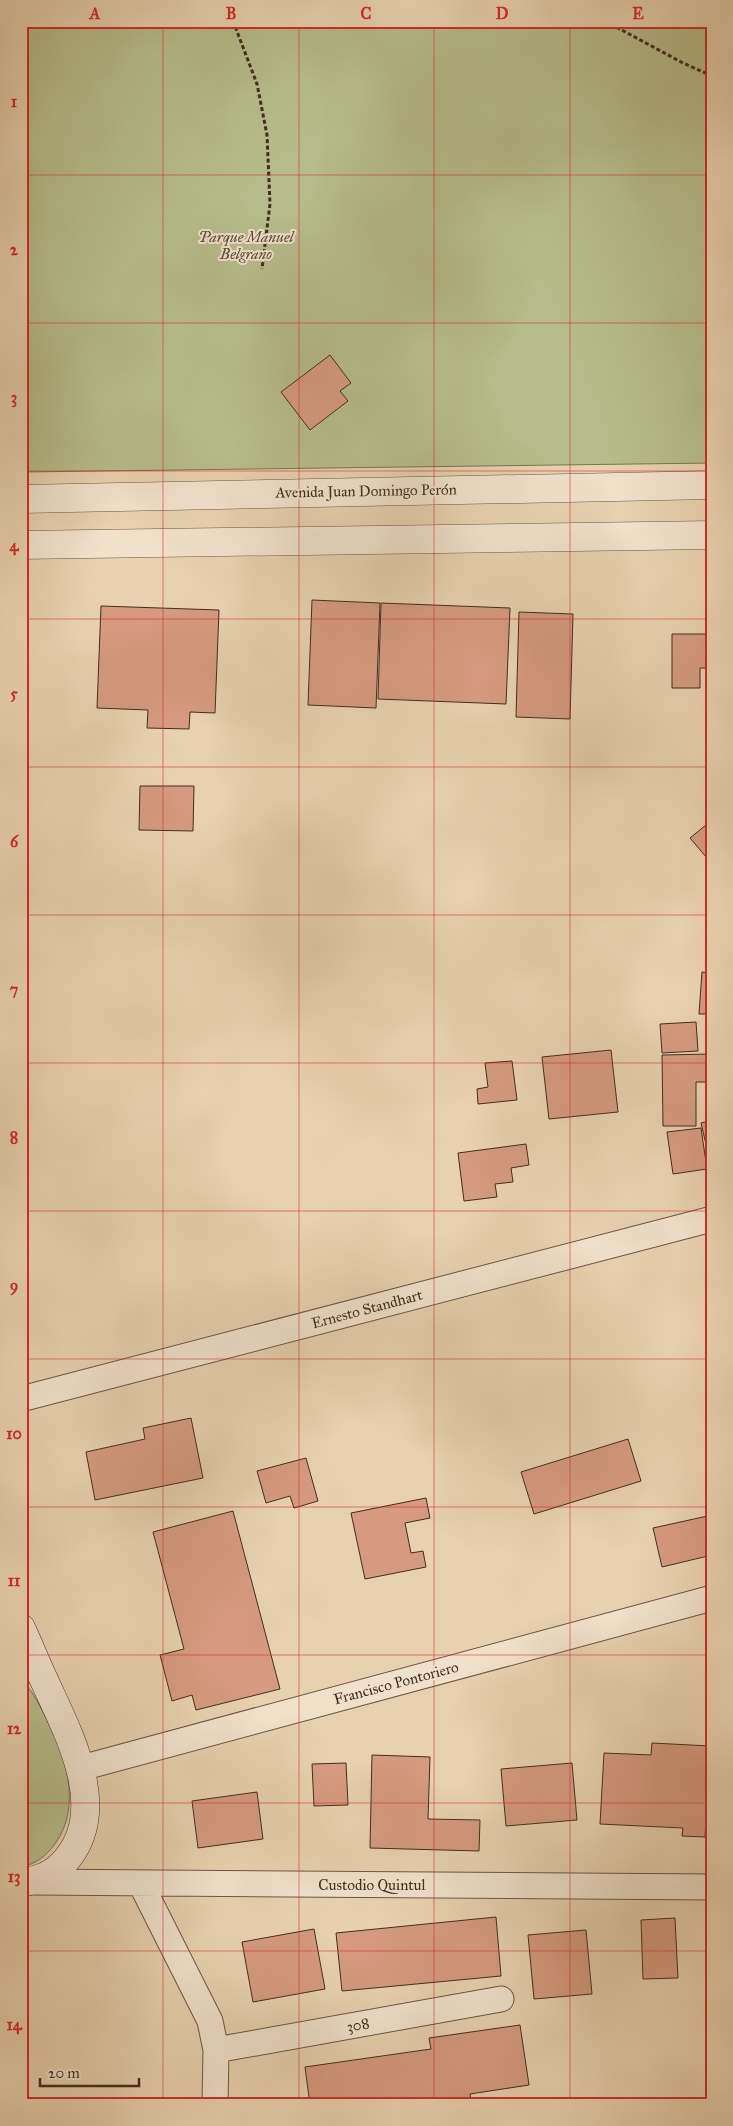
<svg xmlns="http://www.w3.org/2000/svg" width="733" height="2126" viewBox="0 0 733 2126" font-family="'IM FELL Great Primer',serif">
	<rect width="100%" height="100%" fill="#e8d1af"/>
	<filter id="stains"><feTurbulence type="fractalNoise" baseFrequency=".004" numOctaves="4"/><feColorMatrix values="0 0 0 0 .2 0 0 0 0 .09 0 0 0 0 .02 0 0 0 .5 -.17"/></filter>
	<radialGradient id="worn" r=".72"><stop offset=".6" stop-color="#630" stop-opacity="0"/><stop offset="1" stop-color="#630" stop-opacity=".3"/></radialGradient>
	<!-- green -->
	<path fill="#b6bc8b" stroke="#7c7454" d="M21,21H712V463L21,472Z
		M21,1679C31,1689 38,1702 44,1714C65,1753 83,1805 55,1844C46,1856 36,1864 21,1867Z"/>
	<!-- building -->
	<path fill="#d59a7f" stroke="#422d1e" d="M330,355L351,383L340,391L348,401L310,430L281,392Z
		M312,600L380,603L376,708L308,705Z
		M381,603L510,608L506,704L378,699Z
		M101,606L219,610L215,713L190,712L189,729L147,728L148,710L97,708Z
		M519,612L573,614L570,719L516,717Z
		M672,634H712V668H700V688H672Z
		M140,786H194L193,831L139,830Z
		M712,820V864L690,838Z
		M702,972L712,973V1014H699Z
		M696,1022L698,1051L662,1053L660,1024Z
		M611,1050L618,1112L549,1119L542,1057Z
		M712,1054V1082H696V1126H663L662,1055Z
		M512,1061L517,1100L478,1104L477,1089L488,1087L485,1063Z
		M712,1120V1166H711L701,1123Z
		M701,1128L707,1169L673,1174L667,1132Z
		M526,1144L529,1165L511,1168L513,1182L495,1184L497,1197L464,1201L458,1153Z
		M191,1418L203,1478L95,1500L86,1452L145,1439L143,1428Z
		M628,1439L641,1481L534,1514L521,1472Z
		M306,1458L318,1501L294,1508L290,1496L266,1503L257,1471Z
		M426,1498L430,1518L405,1523L411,1553L423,1551L426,1567L365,1579L351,1513Z
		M233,1511L280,1689L196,1710L192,1695L172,1701L160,1655L184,1649L153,1532Z
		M712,1515V1555L662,1567L653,1528Z
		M652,1743L710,1746L709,1759H712V1820H706L705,1837L682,1836L683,1828L600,1824L604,1753L651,1755Z
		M372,1755L430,1757L428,1819L480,1820L479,1851L370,1848Z
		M346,1763L348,1805L314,1806L312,1764Z
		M572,1763L577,1820L506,1826L501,1769Z
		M257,1792L263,1839L198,1848L192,1801Z
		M496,1917L501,1976L342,1991L336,1933Z
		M675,1918L678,1978L643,1979L641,1920Z
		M314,1929L325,1989L253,2002L242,1942Z
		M586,1930L592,1994L534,1999L528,1935Z
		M520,2025L529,2085L470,2094L472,2105H310L305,2067L431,2049L429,2038Z"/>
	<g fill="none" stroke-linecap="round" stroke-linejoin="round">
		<!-- minor casing -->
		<g stroke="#6c5642" stroke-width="27">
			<path id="minor" d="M21,1399L712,1219
				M81,1768L712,1598
				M33,1882L712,1887
				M141,1884L210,2021L216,2050L215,2105
				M216,2050L501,1999"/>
		</g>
		<!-- tertiary casing -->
		<g stroke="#6c5642" stroke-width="29">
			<path id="tertiary" d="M21,499L712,485
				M21,545L712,535"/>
		</g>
		<!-- secondary casing -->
		<g stroke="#422d1e" stroke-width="29">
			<path id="secondary" d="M21,1628C29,1645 36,1663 44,1680C67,1731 110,1807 67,1859C56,1873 39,1881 21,1882"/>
		</g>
		<!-- path -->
		<path stroke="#422d1e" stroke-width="3" stroke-dasharray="4 2.5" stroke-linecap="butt" d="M233,21L257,84L267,135L270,204L262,269
			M605,21L683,63L712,76"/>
		<!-- minor -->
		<use href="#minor" stroke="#f0e1cb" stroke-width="25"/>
		<!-- tertiary -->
		<use href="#tertiary" stroke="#f0e1cb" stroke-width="28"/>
		<!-- secondary -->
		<use href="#secondary" stroke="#f0e1cb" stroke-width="28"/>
	</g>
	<!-- grid -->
	<path fill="none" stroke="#d62828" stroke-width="1" stroke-opacity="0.55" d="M163,21V2105M299,21V2105M434,21V2105M570,21V2105M21,175H712M21,323H712M21,471H712M21,619H712M21,767H712M21,915H712M21,1063H712M21,1211H712M21,1359H712M21,1507H712M21,1655H712M21,1803H712M21,1951H712"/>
	<g text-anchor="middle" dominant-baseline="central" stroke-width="4" stroke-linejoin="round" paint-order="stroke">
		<!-- park labels -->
		<g font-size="15" font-style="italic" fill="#594a34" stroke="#f0e1cb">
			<text x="246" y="237">Parque Manuel<tspan x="246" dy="17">Belgrano</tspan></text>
		</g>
		<!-- street labels -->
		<g font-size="15" fill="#422d1e" stroke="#f0e1cb">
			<text transform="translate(366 491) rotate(-1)">Avenida Juan Domingo Perón</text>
			<text transform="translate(367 1309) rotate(-15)">Ernesto Standhart</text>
			<text transform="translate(396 1683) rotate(-15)">Francisco Pontoriero</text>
			<text x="372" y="1885">Custodio Quintul</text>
			<text transform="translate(358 2025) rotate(-10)">308</text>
		</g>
	</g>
	<!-- margin -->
	<rect width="733" height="2126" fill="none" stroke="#e8d1af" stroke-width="55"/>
	<!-- scale -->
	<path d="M40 2078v8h99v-8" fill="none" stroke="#422d1e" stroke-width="2.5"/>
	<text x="48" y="2078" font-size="15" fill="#422d1e" stroke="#f0e1cb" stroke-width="4" paint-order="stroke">20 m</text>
	<rect x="28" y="28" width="678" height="2070" fill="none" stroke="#d62828" stroke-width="2"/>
	<g font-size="16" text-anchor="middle" font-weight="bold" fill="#d62828">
		<text x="95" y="19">A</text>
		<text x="231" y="19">B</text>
		<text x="366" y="19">C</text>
		<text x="502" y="19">D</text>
		<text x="638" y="19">E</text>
		<text x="14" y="107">1</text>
		<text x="14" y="255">2</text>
		<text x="14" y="403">3</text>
		<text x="14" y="551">4</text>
		<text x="14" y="699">5</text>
		<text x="14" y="847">6</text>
		<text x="14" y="995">7</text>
		<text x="14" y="1143">8</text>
		<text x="14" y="1291">9</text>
		<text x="14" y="1439">10</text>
		<text x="14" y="1586">11</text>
		<text x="14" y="1734">12</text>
		<text x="14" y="1882">13</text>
		<text x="14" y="2030">14</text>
	</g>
	<rect width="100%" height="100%" filter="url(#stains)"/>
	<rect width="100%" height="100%" fill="url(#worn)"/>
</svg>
